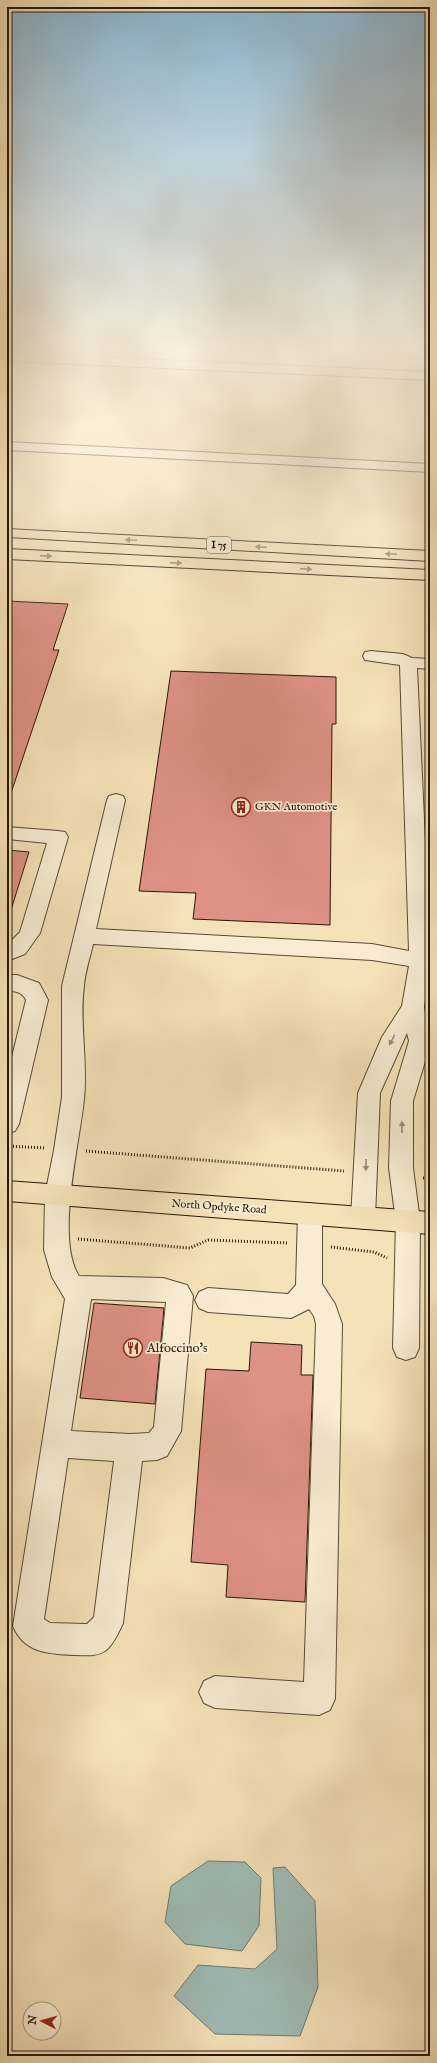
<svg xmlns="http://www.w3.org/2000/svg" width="437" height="2063" viewBox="0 0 437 2063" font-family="'IM FELL English',serif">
	<rect width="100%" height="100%" fill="#f6e2b9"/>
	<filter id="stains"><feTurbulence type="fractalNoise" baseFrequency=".005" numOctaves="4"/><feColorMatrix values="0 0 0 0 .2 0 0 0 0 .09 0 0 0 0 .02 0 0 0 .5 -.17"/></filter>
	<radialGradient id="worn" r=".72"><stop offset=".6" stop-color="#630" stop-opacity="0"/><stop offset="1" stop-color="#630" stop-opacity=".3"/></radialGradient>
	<!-- water -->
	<path fill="#9fbcb7" stroke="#6e7a71" d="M208,1861L245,1862L261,1878L259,1926L242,1951L185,1944L165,1922L171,1886Z
		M285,1867L315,1901L318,1987L300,2036L215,2034L174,1996L198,1965L255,1969L277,1949L273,1868Z"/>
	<!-- building -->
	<path fill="#de9185" stroke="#251809" d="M7,601L68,604L53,650H59L9,799L7,798Z
		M171,671L336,677V724H332L330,925L193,919L196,893L139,891Z
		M7,850L29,852L11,910H7Z
		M94,1303L164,1308L155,1404L80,1398Z
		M251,1342L302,1345L301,1375H313L305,1602L226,1597L228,1565L191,1562L206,1369L249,1371Z"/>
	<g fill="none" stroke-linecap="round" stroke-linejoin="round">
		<!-- minor casing -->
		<g stroke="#594a35" stroke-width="2">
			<path id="minor" d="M7,353L430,372V380L7,361Z
				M7,442L430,464V472L7,450Z
				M371,651L403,654L412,658L430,659V669L417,668L430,949V965L424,1007L430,1045L413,1101V1168L420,1221L419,1348L415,1357L406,1360L397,1357L393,1348L396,1221L389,1168L391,1101L409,1041L407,1033L380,1093L375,1218L372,1225L363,1229L354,1225L351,1218L358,1093L382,1037L402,1006L409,966L372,960L93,944C90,958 85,972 84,986C79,1022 88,1062 84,1099C80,1142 55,1239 79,1276L163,1278L187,1285L193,1296L181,1431L167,1456L157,1460L142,1461L123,1623C119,1632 113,1645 105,1651C96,1657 85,1655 75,1655C49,1654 24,1653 13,1626L65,1299L52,1277L44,1250L45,1195L54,1150L62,1097V986L107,800L109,796L116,794L123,796L125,800L96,929L372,944L409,951L400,665L365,660L363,656L365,652ZM91,1299L166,1302L154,1427L149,1433L130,1434L71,1431ZM68,1458L114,1461L94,1617L87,1624L50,1623L44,1619Z
				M7,827L58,831L65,832L68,837L40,933L25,954L7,961V945L20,932L47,843L7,839Z
				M7,975H17L39,983L48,1000L19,1124L15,1131L7,1133V1077L26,1000C22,992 16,991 7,991Z
				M310,1203L319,1207L322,1214V1284L335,1304L342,1324L335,1699L330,1710L319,1715L215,1708L204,1703L199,1692L204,1681L215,1676L304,1682L316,1324L314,1316L309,1309L291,1318L208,1312L199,1308L195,1300L199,1292L208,1288L288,1294L296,1285L298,1214L301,1207Z"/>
		</g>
		<!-- major casing -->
		<g stroke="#251809" stroke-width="2">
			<path id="major" d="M7,1181L430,1212V1234L7,1201Z"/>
		</g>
		<!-- highway casing -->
		<g stroke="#251809" stroke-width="2">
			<path id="highway" d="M7,529L430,551V561L7,537Z
				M7,549L430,570V580L7,559Z"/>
		</g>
		<!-- path -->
		<path stroke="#251809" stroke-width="3" stroke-dasharray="1 2" stroke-linecap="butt" d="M7,1146L45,1148
			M86,1151L344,1171
			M423,1178H430
			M78,1239L190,1248L208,1240L288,1243
			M331,1247L374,1252L387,1258"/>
		<!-- minor -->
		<use href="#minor" fill="#f9ecd2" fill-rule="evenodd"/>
		<!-- major -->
		<use href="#major" fill="#f6e2b9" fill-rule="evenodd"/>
		<!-- highway -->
		<use href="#highway" fill="#f6e2b9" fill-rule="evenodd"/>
	</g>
	<!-- one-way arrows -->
	<defs><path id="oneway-solid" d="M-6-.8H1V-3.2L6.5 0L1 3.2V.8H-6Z"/></defs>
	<g fill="#98876a">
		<use href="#oneway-solid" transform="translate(131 540) rotate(-177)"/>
		<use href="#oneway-solid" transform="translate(261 547) rotate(-177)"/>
		<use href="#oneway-solid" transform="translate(391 554) rotate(-177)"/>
		<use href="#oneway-solid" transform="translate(46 556) rotate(3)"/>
		<use href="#oneway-solid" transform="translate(176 563) rotate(3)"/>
		<use href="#oneway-solid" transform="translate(306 569) rotate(3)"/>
	</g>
	<g fill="#9a8d78">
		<use href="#oneway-solid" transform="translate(392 1040) rotate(117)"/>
		<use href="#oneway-solid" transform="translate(402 1127) rotate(-89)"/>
		<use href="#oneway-solid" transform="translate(366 1165) rotate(92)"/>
	</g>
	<!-- sky -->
	<linearGradient id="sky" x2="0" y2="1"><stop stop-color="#8bb7d4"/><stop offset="0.55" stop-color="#fbf2e0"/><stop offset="1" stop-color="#fbf2e0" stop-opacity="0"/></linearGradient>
	<rect width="437" height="635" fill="url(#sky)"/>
	<!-- icons -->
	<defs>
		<g id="building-ring" transform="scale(1)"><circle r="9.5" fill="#f9ecd2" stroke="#8f2418" stroke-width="1.5"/><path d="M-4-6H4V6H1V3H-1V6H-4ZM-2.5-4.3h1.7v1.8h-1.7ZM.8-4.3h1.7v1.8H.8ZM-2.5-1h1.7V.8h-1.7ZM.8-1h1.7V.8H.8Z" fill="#8f2418"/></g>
		<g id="restaurant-ring" transform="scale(1)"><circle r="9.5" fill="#f9ecd2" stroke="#8f2418" stroke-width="1.5"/><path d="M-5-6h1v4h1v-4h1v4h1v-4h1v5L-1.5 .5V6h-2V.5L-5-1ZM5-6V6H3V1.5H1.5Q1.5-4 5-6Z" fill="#8f2418"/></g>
	</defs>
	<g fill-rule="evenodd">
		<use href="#building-ring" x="241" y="807"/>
		<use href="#restaurant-ring" x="133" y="1348"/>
	</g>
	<g text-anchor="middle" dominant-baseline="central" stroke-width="3.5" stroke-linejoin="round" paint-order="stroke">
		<!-- shield labels -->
		<rect fill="#f9ecd2" stroke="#655845" stroke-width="1" x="207" y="537" width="24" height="16" rx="3"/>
		<g font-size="10" font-weight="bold" fill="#251809">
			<text x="219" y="545">I 75</text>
		</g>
		<!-- poi labels -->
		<g font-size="11" fill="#251809" stroke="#f9ecd2" text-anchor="start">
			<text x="255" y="807">GKN Automotive</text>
		</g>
		<!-- street labels -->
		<g font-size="11" fill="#251809" stroke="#f9ecd2">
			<text transform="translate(219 1207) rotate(4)">North Opdyke Road</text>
		</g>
		<!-- near-poi labels -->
		<g font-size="13" fill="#251809" stroke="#f9ecd2" text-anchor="start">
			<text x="147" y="1348">Alfoccino's</text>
		</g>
	</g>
	<!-- margin -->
	<rect width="437" height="2063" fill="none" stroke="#f6e2b9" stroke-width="24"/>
	<rect x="8" y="8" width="421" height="2047" fill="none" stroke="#251809" stroke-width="2"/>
	<rect x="12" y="12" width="413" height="2039" fill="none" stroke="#251809"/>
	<!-- north arrow -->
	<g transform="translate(42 2021) rotate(276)"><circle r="19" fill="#f9ecd2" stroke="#a49782"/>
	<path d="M0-3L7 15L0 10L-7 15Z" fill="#8f2418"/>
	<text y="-6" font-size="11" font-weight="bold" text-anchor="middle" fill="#251809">N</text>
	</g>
	<rect width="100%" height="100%" filter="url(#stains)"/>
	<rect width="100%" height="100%" fill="url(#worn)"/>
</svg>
